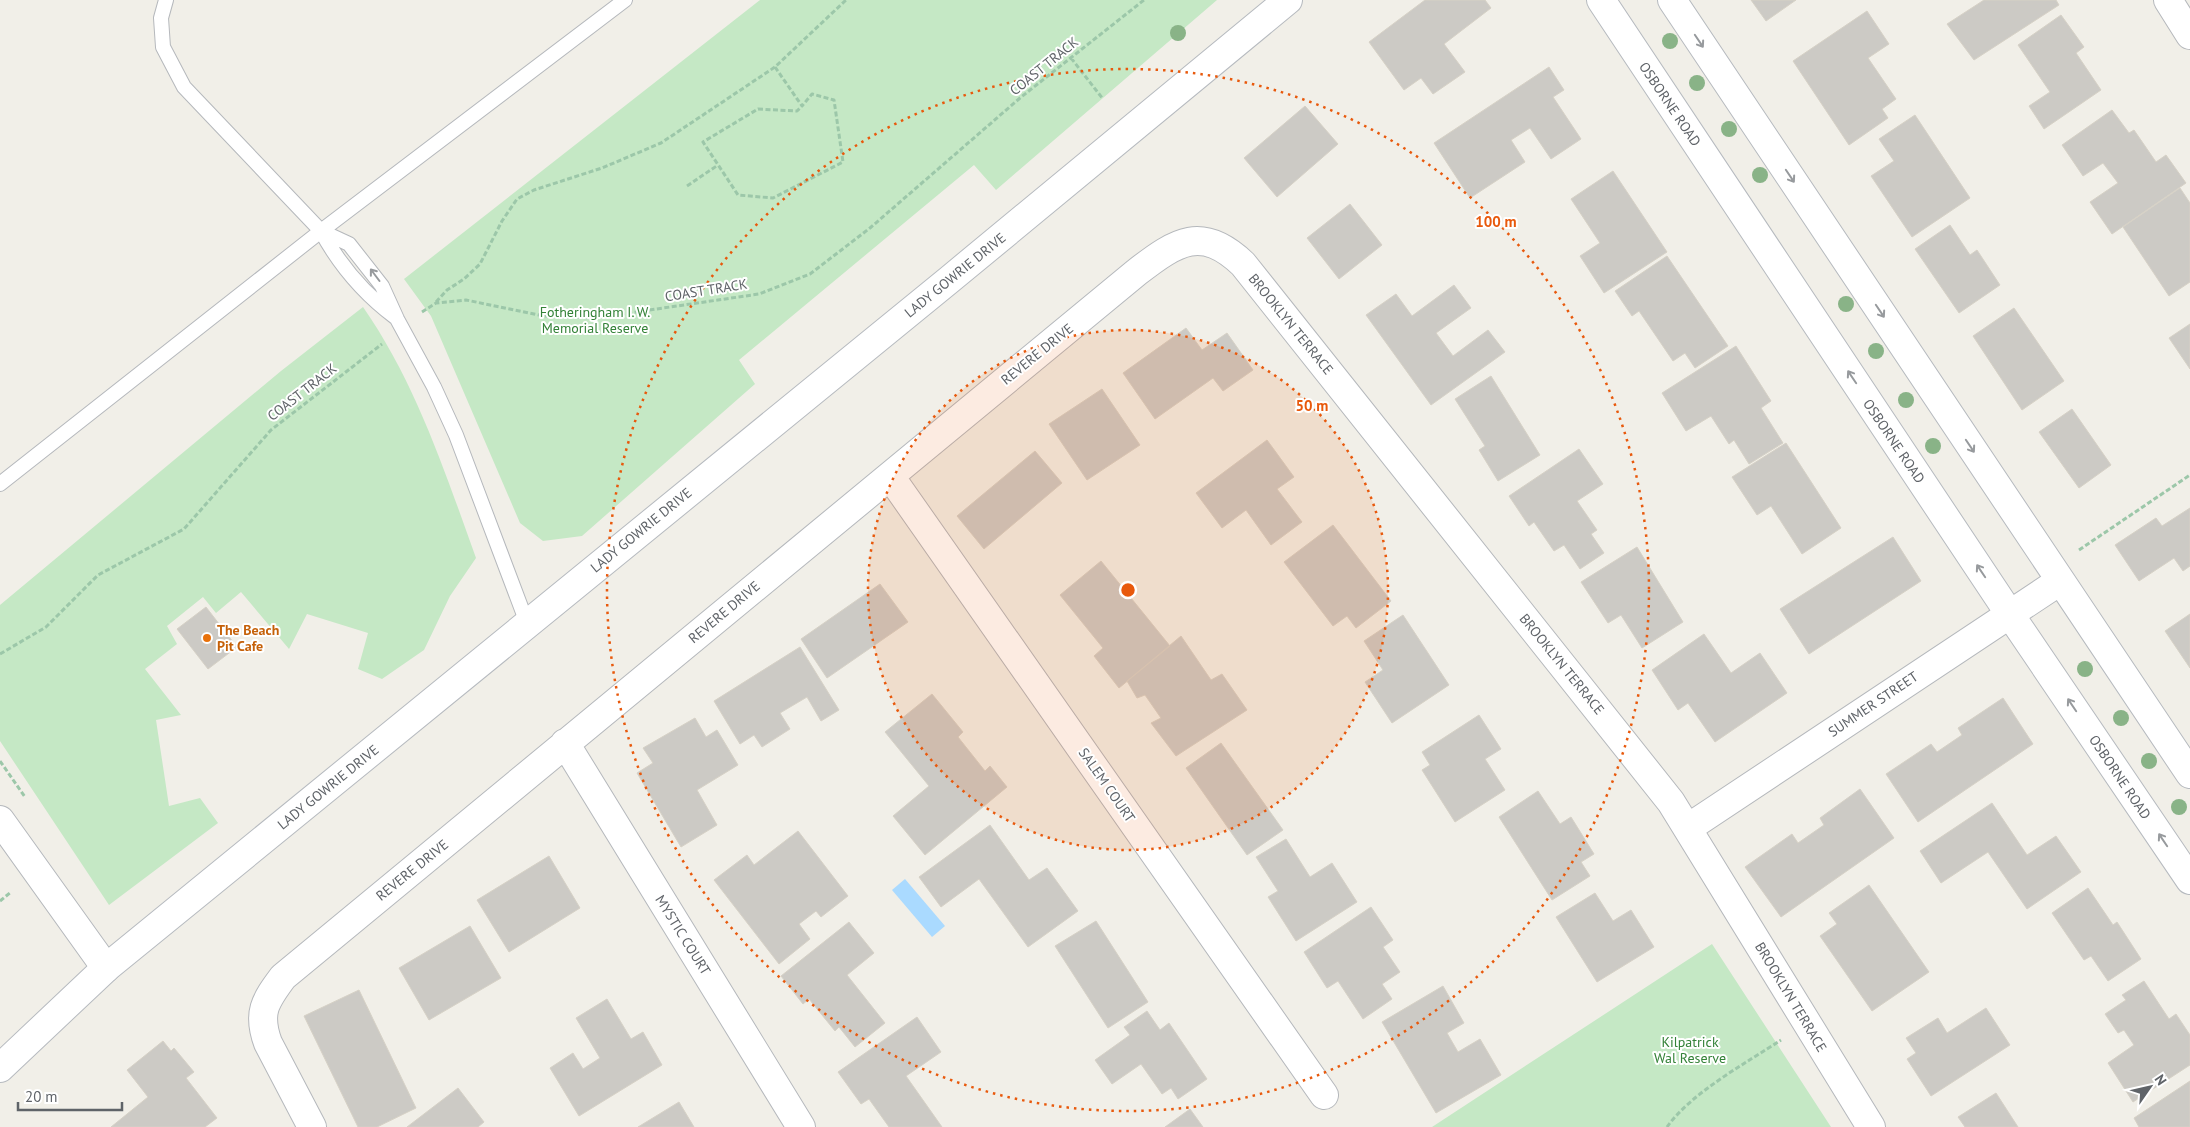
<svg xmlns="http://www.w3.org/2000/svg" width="2190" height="1127" viewBox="0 0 2190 1127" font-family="'PT Sans',sans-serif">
	<rect width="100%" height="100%" fill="#f1efe8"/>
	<!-- green -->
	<path fill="#c5e8c5" d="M760,0H1217L996,190L974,165L739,360L755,384L582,536L543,541L520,523L431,316L404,279Z
		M363,307C416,383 445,472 476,558L450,596L424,650L382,679L358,669L368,633L307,614L289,649L241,592L216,613L203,597L167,626L177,644L145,669L181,715L156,720L169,806L200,798L218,823L109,905L0,741V605L281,371Z
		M1712,944L1831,1127H1432Z"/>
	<!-- water -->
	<path fill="#aadaff" d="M905,879L945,926L932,937L892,890Z"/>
	<!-- building -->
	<path fill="#cccac5" stroke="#d6d1c6" d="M1425,0H1485L1491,8L1444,44L1465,72L1433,94L1421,78L1404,90L1369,42Z
		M1751,0H1796L1766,21Z
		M1984,0H2056L2059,5L1974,60L1947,24Z
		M1867,11L1889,44L1868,58L1896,99L1882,109L1888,118L1849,145L1793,61Z
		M2061,15L2084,47L2076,53L2101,90L2044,129L2029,106L2050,92L2018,45Z
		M1549,67L1564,90L1553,97L1581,139L1551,159L1530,128L1511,140L1525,162L1470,198L1434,143Z
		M1305,106L1338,144L1277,197L1244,158Z
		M2112,110L2129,133L2134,130L2156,162L2166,155L2186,183L2112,234L2090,202L2118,183L2103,163L2083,176L2062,145Z
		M1915,115L1970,198L1912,237L1871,176L1894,161L1879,139Z
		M1613,171L1667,252L1604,293L1580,256L1600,243L1571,199Z
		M2180,188L2190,203V282L2169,296L2123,227Z
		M1350,204L1382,245L1339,279L1307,238Z
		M1950,225L1970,255L1977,250L2000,285L1959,313L1915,249Z
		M1667,256L1728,346L1695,368L1685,353L1673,361L1639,311L1632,316L1615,291Z
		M1454,285L1471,308L1436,333L1453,356L1488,330L1505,352L1431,405L1366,315L1396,294L1412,316Z
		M2014,308L2064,381L2022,410L1973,336Z
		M2190,324V369L2169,338Z
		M1186,328L1202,350L1227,333L1253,370L1223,391L1213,378L1155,419L1123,373Z
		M1736,346L1771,401L1761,408L1783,443L1749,464L1734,440L1729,444L1711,416L1686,431L1662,393Z
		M1491,376L1540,455L1498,481L1479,450L1485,446L1455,399Z
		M1102,389L1140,445L1087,480L1049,424Z
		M2072,409L2111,465L2079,488L2039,432Z
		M1267,440L1294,477L1277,489L1302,522L1271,545L1246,510L1222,528L1196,493Z
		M1786,443L1841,528L1802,554L1771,506L1757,515L1732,477Z
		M1579,449L1603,484L1577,501L1597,530L1591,534L1604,553L1580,569L1564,545L1554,551L1534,522L1529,526L1509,496Z
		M1035,451L1062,483L984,549L957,516Z
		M2190,508V566L2183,571L2174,558L2139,581L2115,545L2156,518L2162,526Z
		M1333,525L1391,601L1356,628L1347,616L1333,626L1284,562Z
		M1893,537L1921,581L1809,654L1780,609Z
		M1637,547L1683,622L1642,648L1621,615L1608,623L1581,582Z
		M1101,561L1170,646L1119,688L1094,656L1103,648L1060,595Z
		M880,584L908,622L827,678L801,639Z
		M206,607L237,647L208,669L177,629Z
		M2190,614V668L2165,631Z
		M1403,615L1449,685L1392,723L1365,682L1383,670L1364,641Z
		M1704,634L1731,673L1760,653L1787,693L1715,742L1688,703L1678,710L1652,670Z
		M1181,636L1211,680L1222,674L1247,710L1176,756L1151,723L1161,718L1145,695L1137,698L1127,681Z
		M800,647L839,710L821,721L807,697L780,713L790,729L762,747L754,735L740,744L714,701Z
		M932,694L963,732L958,737L985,771L990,766L1007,787L925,855L893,816L929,786L885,732Z
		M2003,698L2033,744L1918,822L1886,774L1931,744L1937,752L1962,735L1958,728Z
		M1479,715L1501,749L1485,759L1505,790L1455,822L1422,770L1430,765L1422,752Z
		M695,718L706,737L717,730L738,765L697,790L717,825L681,847L637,773L653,763L643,748Z
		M1221,743L1283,830L1247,855L1186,768Z
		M1860,789L1894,838L1781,917L1745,867L1792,834L1798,843L1824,825L1820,818Z
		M1538,791L1560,824L1571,817L1594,854L1581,862L1590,876L1552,900L1499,817Z
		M1992,803L2027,855L2056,836L2081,872L2027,909L1988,852L1941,883L1920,851Z
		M990,825L1029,880L1047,868L1078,911L1028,947L979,879L941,907L919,877Z
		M798,831L848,896L821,917L816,911L799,924L810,939L779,964L714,880L747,855L754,865Z
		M1286,839L1310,877L1332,863L1357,902L1296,941L1268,897L1278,891L1256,857Z
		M549,856L580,908L509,952L477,900Z
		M1869,885L1929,972L1872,1011L1820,936L1837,924L1829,913Z
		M2088,888L2113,925L2117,922L2141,959L2108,981L2091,956L2084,960L2052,913Z
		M1595,893L1613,921L1631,910L1654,947L1597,982L1556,917Z
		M1371,907L1393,940L1383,947L1400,972L1382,984L1392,999L1363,1019L1338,981L1327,988L1304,952Z
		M1096,921L1148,1002L1108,1028L1055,946Z
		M849,922L874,953L847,975L885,1023L855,1047L839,1027L835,1031L809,999L803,1004L781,976Z
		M470,926L501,978L429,1020L399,968Z
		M2144,981L2169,1019L2176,1014L2190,1035V1065L2133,1102L2108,1063L2134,1045L2124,1030L2118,1033L2105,1014L2126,1000L2122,995Z
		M1443,986L1464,1023L1447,1033L1458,1052L1480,1039L1501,1075L1436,1113L1382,1022Z
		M359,990L416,1108L377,1127H358L304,1016Z
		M607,999L631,1039L643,1032L662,1065L579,1116L550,1068L573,1053L583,1069L600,1058L576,1018Z
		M1986,1008L2010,1045L1931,1096L1907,1059L1916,1053L1906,1038L1938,1018L1947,1033Z
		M1147,1011L1160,1030L1169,1023L1207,1079L1178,1099L1171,1088L1162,1094L1141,1064L1112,1084L1095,1060L1130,1035L1124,1027Z
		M917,1017L941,1052L906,1076L942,1127H889L869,1099L861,1104L838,1072Z
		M163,1041L171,1051L174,1048L194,1072L186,1078L217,1118L205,1127H111L148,1097L127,1070Z
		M2190,1081V1127H2139L2134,1118Z
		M458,1088L484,1122L478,1127H407Z
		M1996,1093L2018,1127H1965L1958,1117Z
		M679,1102L694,1127H638Z
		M1190,1109L1203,1127H1165Z"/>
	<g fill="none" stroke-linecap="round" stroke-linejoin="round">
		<!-- lane casing -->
		<g stroke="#b5b8bc" stroke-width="16">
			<path id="lane" d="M166,0L161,18L163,47L184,87L321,231C340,266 363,293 395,317
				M321,231L349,244L382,286L397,319L434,387L456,435L527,623
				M0,484L321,231L625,0"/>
		</g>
		<!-- street casing -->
		<g stroke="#b5b8bc" stroke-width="30">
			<path id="street" d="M2168,0L2190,35
				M890,476L1324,1095
				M565,743L801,1127
				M0,820L106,968
				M1688,828L2060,581
				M312,1127L268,1043C257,1013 265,1001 283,977L1137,272C1177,241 1202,225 1243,264L1671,802L1871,1127"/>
		</g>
		<!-- secondary casing -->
		<g stroke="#b6babf" stroke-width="30">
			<path id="secondary" d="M1601,0L2009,613L2190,880
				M1672,0L2190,774
				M0,1068L106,968L949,280L1288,0"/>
		</g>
		<!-- path -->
		<path stroke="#9cc7a9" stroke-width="3" stroke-dasharray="5 2.5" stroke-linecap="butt" d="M1071,58L1103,99
			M775,67L802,106L812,94L834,100L843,162L773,198L738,195L703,142L758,109L797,111L802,106
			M687,186L718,165
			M436,302L447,290L464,279L480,264L502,221L517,199L534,190L602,168L661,143L775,67L846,0
			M422,312L436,303L466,300L544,316L595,318L759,294L810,274L870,228L1020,98L1144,0
			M2079,550L2190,475
			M0,654L46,627L98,575L184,529L271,430L382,344
			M0,761L25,797
			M0,901L11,892
			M1667,1127C1691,1093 1746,1063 1781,1040"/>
		<!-- lane -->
		<use href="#lane" stroke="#fff" stroke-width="14"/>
		<!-- street -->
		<use href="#street" stroke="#fff" stroke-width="28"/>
		<!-- secondary -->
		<use href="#secondary" stroke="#fff" stroke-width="28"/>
	</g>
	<!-- trees -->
	<g fill="#89b387">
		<circle cx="1178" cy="33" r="8"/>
		<circle cx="1670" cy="41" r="8"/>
		<circle cx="1697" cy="83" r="8"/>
		<circle cx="1729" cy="129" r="8"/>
		<circle cx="1760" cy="175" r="8"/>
		<circle cx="1846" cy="304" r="8"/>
		<circle cx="1876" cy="351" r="8"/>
		<circle cx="1906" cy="400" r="8"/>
		<circle cx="1933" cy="446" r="8"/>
		<circle cx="2085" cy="669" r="8"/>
		<circle cx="2121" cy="718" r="8"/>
		<circle cx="2149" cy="761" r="8"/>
		<circle cx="2179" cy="807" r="8"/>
	</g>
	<!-- one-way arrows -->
	<defs><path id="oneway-shaft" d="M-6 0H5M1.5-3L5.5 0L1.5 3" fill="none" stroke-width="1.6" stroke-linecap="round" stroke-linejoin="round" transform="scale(1.25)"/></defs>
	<g stroke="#979a9d">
		<use href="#oneway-shaft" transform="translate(1699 41) rotate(56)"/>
		<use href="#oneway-shaft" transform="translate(1790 176) rotate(56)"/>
		<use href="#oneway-shaft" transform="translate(375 275) rotate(-127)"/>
		<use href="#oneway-shaft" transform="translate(1880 311) rotate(56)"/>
		<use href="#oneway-shaft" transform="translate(1852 377) rotate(-124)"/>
		<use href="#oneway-shaft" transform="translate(1970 446) rotate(56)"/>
		<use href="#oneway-shaft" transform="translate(1981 571) rotate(-124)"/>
		<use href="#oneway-shaft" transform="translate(2072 705) rotate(-124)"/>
		<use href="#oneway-shaft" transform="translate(2163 840) rotate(-124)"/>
	</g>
	<!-- distance rings -->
	<circle cx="1128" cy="590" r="260" fill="#e8590c" fill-opacity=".12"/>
	<g fill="none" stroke="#e8590c" stroke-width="2.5" stroke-dasharray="2.5 5">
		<circle cx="1128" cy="590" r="260"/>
		<circle cx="1128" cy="590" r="521"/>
	</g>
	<!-- markers -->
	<circle fill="#e8710a" stroke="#fff" stroke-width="2" cx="207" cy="638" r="5"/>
	<g text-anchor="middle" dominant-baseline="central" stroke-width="4" stroke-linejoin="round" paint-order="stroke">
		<!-- street labels -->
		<g font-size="14" fill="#5f6368" stroke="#fff">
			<text transform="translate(1044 66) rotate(-39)">COAST TRACK</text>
			<text transform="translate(1670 104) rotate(56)">OSBORNE ROAD</text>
			<text transform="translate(955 275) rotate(-39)">LADY GOWRIE DRIVE</text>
			<text transform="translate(706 290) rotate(-9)">COAST TRACK</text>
			<text transform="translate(1291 324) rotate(51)">BROOKLYN TERRACE</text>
			<text transform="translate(1037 354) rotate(-39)">REVERE DRIVE</text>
			<text transform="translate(302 392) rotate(-38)">COAST TRACK</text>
			<text transform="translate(1894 441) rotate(56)">OSBORNE ROAD</text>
			<text transform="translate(641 530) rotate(-39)">LADY GOWRIE DRIVE</text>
			<text transform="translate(724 612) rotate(-40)">REVERE DRIVE</text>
			<text transform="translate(1562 664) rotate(51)">BROOKLYN TERRACE</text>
			<text transform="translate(1873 704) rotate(-34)">SUMMER STREET</text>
			<text transform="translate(2120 777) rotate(56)">OSBORNE ROAD</text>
			<text transform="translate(1107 785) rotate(55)">SALEM COURT</text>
			<text transform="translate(328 787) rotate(-39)">LADY GOWRIE DRIVE</text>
			<text transform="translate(412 870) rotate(-39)">REVERE DRIVE</text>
			<text transform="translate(683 935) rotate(58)">MYSTIC COURT</text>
			<text transform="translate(1791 997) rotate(59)">BROOKLYN TERRACE</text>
		</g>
		<!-- park labels -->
		<g font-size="14" fill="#348238" stroke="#fff">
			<text x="595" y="312">Fotheringham I. W.<tspan x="595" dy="16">Memorial Reserve</tspan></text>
			<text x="1690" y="1042">Kilpatrick<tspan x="1690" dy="16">Wal Reserve</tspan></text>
		</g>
		<!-- food labels -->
		<g font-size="14" font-weight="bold" fill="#c56008" stroke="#fff" text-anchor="start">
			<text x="217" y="630">The Beach<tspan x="217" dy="16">Pit Cafe</tspan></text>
		</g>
	</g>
	<circle cx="1128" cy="590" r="8" fill="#e8590c" stroke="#fff" stroke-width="2.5"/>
	<g font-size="15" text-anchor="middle" font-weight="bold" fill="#e8590c" stroke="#fff" stroke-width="4" stroke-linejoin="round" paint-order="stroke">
		<text x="1496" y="227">100 m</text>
		<text x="1312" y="411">50 m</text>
	</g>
	<!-- north arrow -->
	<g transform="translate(2150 1087) rotate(56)" stroke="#ffffff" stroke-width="4" paint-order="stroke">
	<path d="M0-4L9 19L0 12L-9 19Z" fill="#5f6368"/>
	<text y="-8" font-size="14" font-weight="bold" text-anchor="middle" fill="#5f6368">N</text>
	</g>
	<!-- scale -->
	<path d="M18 1102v8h104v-8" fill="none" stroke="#5f6368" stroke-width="2.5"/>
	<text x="25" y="1102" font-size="15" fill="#5f6368" stroke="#ffffff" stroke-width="4" paint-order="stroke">20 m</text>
</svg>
